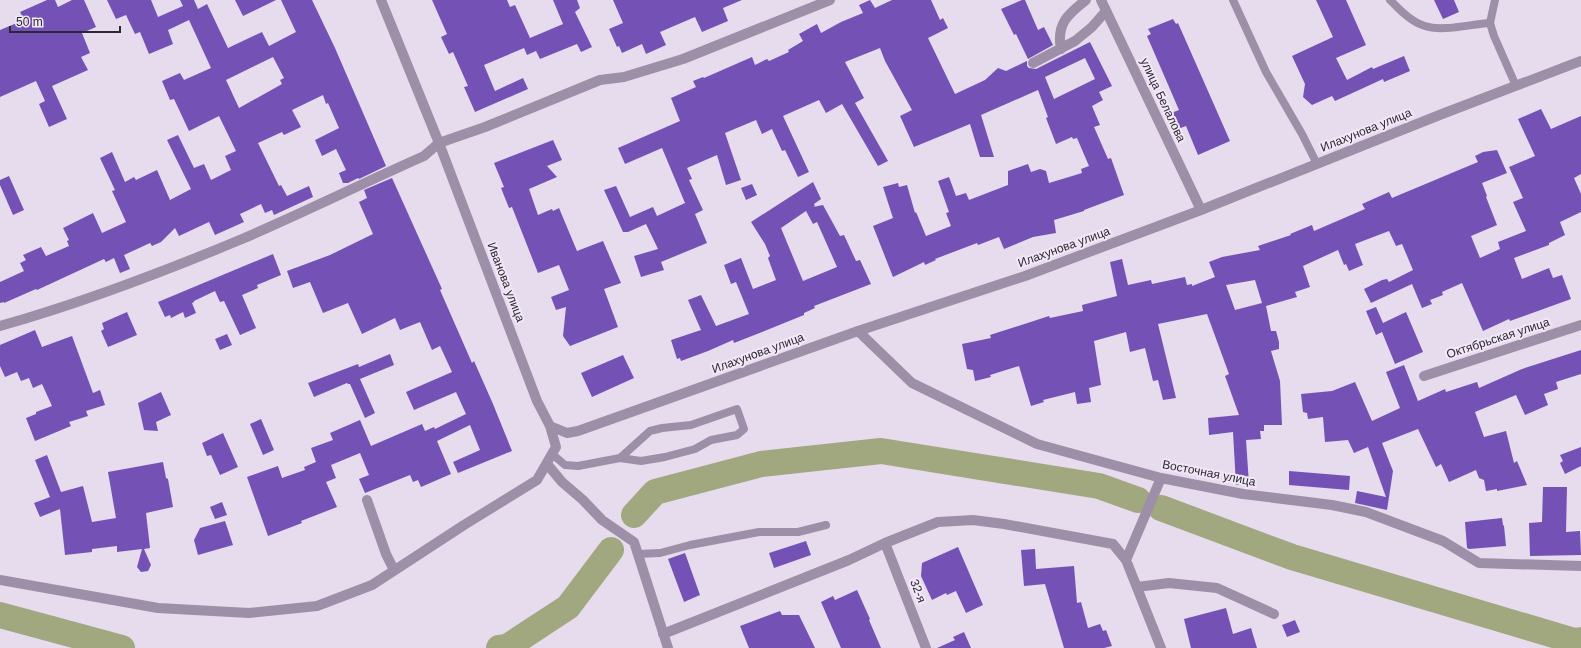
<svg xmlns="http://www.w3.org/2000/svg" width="1581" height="648" viewBox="0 0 1581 648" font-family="Helvetica,sans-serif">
	<rect width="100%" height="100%" fill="#e7dbee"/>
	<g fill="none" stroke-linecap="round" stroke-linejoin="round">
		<!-- river -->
		<path stroke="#a1a77e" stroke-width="26" d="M1161,508L1292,557L1574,641L1581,640
			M634,515L655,492L761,464L881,451L1099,486L1138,500
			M0,615L122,648
			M499,648L507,647L568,607L611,550"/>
	</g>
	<!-- building -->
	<path fill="#7452b5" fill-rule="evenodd" d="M47,0H55L58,7L72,0H84L96,27L82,33L90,53L81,57L88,70L52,86L67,119L49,127L39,104L45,101L36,81L0,97V30L24,20L20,12Z
		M107,0H151L158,17L183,6L180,0H194L198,9L207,4L228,48L262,32L269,46L296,32L281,0H312L335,48L386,166L359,179L358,178L348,183H343L339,173L346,170L336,149L322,156L315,140L339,128L328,103L326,104L323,95L292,110L301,127L284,135L282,132L258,143L279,186L281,185L287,196L309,186L313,197L274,215L272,210L265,213L261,204L240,214L244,222L215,235L209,222L179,236L175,228L161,242L152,246L150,243L124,255L130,269L120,273L114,258L106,262L104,259L37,290L36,289L4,303V302L0,303V282L24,271L20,263L26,260L23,255L41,247L46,256L69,246L67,241L69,240L63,228L93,213L102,233L126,222L112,191L115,190L100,158L112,152L125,182L134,177L136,180L157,170L170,200L191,189L167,140L178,135L194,168L204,164L211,180L231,170L225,156L236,151L219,116L189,131L174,99L170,100L162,81L180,73L184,80L211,68L189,20L168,30L173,44L149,54L140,32L135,34L126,15L116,19ZM273,57L284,78L280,80L282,84L239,108L226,80Z
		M235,0H276L243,16Z
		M432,0H507L510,7L515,5L530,38L563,24L553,0H577L580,8L575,12L592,47L581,52L577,44L540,59L536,51L527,55L524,48L484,65L495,91L523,78L528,89L475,112L464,87L468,86L453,52L449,54L441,37L447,34Z
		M613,0H742L723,8L728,21L702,32L695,17L660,32L666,45L646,54L642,44L622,53L619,46L617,47L609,29L623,23Z
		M870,0L875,8L892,0H931L940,20L943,18L948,28L928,38L955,94L985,80L998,68L1006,71L1027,61V66L1029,68L1036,69L1090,42L1112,86L1099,92L1103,100L1092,106L1100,125L1094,127L1108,159L1111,158L1124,195L1084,210V211L1054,220L1056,233L1033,237L1004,249L999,237L978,245L977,243L935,259L936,260L925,265L924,262L893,277L873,226L893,218L883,187L898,183L899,187L907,185L915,213L916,212L926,236L951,226L946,213L949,212L938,181L949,177L956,196L966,193L969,200L1008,185V171L1028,164L1031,172L1040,169L1046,171L1049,183L1082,173L1081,169L1089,166L1077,138L1073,139L1072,137L1056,144L1046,118L1048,117L1038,90L981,115L994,157H980L970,124L914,147L900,116L912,110L885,61L880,48L845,62L864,98L855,103L888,161L878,166L842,104L826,113L819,100L783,116L809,172L798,177L785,150L782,151L772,129L762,134L756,120L725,133L741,180L726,185L717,155L687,168L692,179L689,180L703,210L695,214L707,243L661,262L664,270L641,277L634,256L658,249L646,224L628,232H623L604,190L616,186L630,217L653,207L657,216L685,203L662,148L625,164L618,148L680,121L671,98L696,87L693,81L703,77L704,78L752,57L755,65L767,59L769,61L789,52L788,50L803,41L799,34L817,24L821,33L841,22L863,13L859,5ZM1085,58L1095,79L1054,99L1045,77Z
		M1022,0H1025L1038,30L1044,27L1053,45L1028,59L1016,34L1014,35L1001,9Z
		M1316,0H1346L1366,45L1336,58L1347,80L1372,67L1373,69L1404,56L1410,71L1384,82L1383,79L1335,101L1332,96L1312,105L1303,97L1305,84L1292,56L1333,37Z
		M1434,0H1454L1459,12L1443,19Z
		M1173,19L1176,24L1178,23L1230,141L1198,155L1186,126L1178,129L1171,113L1179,110L1147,36L1151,34L1148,29Z
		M1541,109L1551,129L1581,116V174L1574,178L1581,194V212L1560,222L1565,235L1549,243V245L1514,258L1522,279L1549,268L1553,278L1562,275L1571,299L1510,321L1509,319L1483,331L1462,283L1442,292L1443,295L1430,300L1432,304L1422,308L1412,284L1371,303L1364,289L1382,280L1387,279L1389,282L1413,270L1402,244L1396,246L1389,231L1355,244L1363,265L1349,271L1346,264L1344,265L1338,250L1303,266L1310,287L1295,292L1297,297L1266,306L1271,331H1276L1279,342V349L1271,351L1280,381L1282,425H1264V431H1260L1261,439L1246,440L1249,484L1236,485L1233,432L1209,435L1208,418L1239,415L1225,376L1229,374L1207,314L1158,324L1176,398L1163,400L1158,380L1153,381L1145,348L1130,352L1126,332L1094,341L1101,385L1089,388L1091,402L1077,404L1075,392L1043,400L1044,402L1031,406L1019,366L990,375L991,377L975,381L973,370L967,369L962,344L991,338L990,335L1049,316L1050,318L1083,311L1082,305L1117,296L1110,262L1122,259L1128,285L1151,280L1152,284L1185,277L1187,285L1192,284V286L1215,277L1209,262L1222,257L1260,250L1258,246L1291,235L1290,234L1312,225L1314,231L1365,209L1362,204L1389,192L1392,198L1478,162L1475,156L1483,152L1497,150L1507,173L1482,183L1487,196L1486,197L1497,225L1471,236L1480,258L1500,249L1498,242L1526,231L1513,202L1523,198L1509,167L1535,156L1518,119ZM1255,280L1262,303L1235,310L1226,285Z
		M553,140L562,160L547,166L557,177L529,189L538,215L552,209L553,211L559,208L577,251L603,241L621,283L604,289L618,327L570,346L563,336L566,307L556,310L551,297L569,290L559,265L538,273L512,207L509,208L501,188L504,187L494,163Z
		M9,176L24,210L13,215L0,185V180Z
		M392,178L442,289L440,290L472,363L474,361L493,404L512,451L458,473L453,462L480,450L470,425L437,441L451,474L421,487L418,480L413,482L410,475L365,493L359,479L369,475L360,453L331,465L336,478L326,482L337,507L301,521L302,523L268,536L247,477L278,466L282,478L305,470L304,467L316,462L311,448L333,440L330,433L360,420L371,446L422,424L425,431L434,427L435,429L466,414L456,392L414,410L406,392L452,372L440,346L432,350L420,322L400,330L395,318L362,334L348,303L323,313L310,282L293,288L287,271L330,255L373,234L359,202L367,198L364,190Z
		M813,182L821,199L814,204L815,206L813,207L823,205L840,236L844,235L856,261L860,260L871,284L814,306L815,308L804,313V315L757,334L734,343L733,340L708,351L681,361L680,358L677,359L671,340L701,330L688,300L701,295L716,326L749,314L736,282L731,284L724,265L741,258L753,289L776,280L768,258L770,256L765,244L751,222ZM806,211L813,224L817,222L837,267L803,281L781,228Z
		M752,184L757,195L746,200L741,188Z
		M273,254L281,275L257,285L258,288L242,295L256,328L240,335L224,301L220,302L215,291L194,301V302L192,303L196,313L185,318L183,312L171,318L170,315L165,317L158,302Z
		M1376,307L1383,323L1406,312L1423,352L1395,364L1382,332L1376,335L1366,311Z
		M127,312L137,335L108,347L101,331L104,329L102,323Z
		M35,330L42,347L72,336L93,393L100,390L105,405L86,411L88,416L69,422L71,426L35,441L26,418L36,414V412L52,406L42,384L33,388L29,378L21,381L17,372L5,377L0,366V345Z
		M227,334L232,345L220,350L215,339Z
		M1581,350V374L1556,382L1558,389L1544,394L1548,405L1525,415L1516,395L1475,412L1484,437L1506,431L1514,463L1517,461L1527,485L1497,491V489L1486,491L1484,480L1479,478L1476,470L1449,482L1441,464L1436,467L1418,429L1382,443L1393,471L1387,510L1355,503L1357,491L1386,497L1368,447L1354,453L1348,440L1325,442L1323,417L1308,419L1307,413L1303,412L1301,394L1332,391L1355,382L1372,421L1400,408L1386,372L1404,365L1418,401L1445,389L1446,392L1477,382L1479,388L1522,369Z
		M390,354L394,365L360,379L375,413L365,418L350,384H348L347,383L314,397L308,383L358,364L359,367Z
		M623,355L634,378L592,397L581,373Z
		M161,392L171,415L156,422L158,431L144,430L138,403Z
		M261,419L274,450L263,455L250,424Z
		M223,433L238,467L220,475L211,455L207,456L202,443Z
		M1581,447V466L1565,474L1560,463L1563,461L1560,455Z
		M47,455L61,492L83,486L92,522L116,518L108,472L163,462L166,478L168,479L173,507L146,513L150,548L144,549L151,565L148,571L141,572L137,567L142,549L117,552V546L92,549V552L65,555L60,509L40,517L34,503L50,497L35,460Z
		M1289,471L1350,476L1349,490L1289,485Z
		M1543,487H1567L1566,532L1580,531L1581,555L1530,556L1529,523L1542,522Z
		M222,502L227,515L215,519L210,507Z
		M1502,518L1503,525L1504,526L1506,546L1469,549L1467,548L1465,522Z
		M225,521L233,545L198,555L194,540L200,528Z
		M806,541L811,555L774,568L769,553Z
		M958,547L983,605L966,613L956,591L947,595L946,593L932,600L921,576L922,563Z
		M1035,549L1036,569L1074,566L1077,603L1081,602L1088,628L1100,624L1103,631L1106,630L1112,646L1104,648H1064L1045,584L1024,586L1021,550Z
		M685,553L700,595L684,602L668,559Z
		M857,590L870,619L869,620L881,648H841L821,602L833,596L835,600Z
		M1226,608L1233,634L1251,628L1257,648H1191L1184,619Z
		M780,611L782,615H799L815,648H749L740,626Z
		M1295,620L1300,632L1287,637L1282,625Z
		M964,632L971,648H937L955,640L953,637Z"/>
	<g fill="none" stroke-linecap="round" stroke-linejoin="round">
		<!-- lane -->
		<path stroke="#9c8fa7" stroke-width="8" d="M1233,0L1266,72L1302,134L1317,164
			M1390,0C1400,10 1411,22 1425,26C1442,32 1471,24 1490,23L1494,36L1516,86
			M1490,23L1495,0
			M552,454L565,465L578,466L620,458L641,461L665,457L695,449L711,440L737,435L744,429L737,409L691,425L662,428L650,431L620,458
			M638,554L660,553L690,545L759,532H798L826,525"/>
		<!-- street -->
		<path stroke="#9c8fa7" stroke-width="10" d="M1101,0L1201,210
			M1061,49C1056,24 1068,14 1086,0
			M1033,63L1075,41L1092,27L1106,11
			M0,326C82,303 163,272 242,239C303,213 363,183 424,156L439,143L485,127L600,80L624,77L683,59L830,0
			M858,331L912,383L1037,444L1161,478L1243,494L1332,505L1366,512L1443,541L1479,563L1581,566
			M1424,376L1581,325
			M550,426L567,433L578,431L858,331L1025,276L1201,210L1442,114L1581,61
			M547,464L562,482L583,500L602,520L634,542L668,648
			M367,500L386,554L394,570
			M885,543L926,648
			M1126,560L1161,478
			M0,580L158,608L249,613L317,606L372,585L464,525L537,480L556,447L550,426L537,401L439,143L381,0
			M1137,587L1169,583L1217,588L1274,614
			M663,634L849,560L885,543L938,522L973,520L1004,524L1113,544L1126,560L1161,648"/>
	</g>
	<g text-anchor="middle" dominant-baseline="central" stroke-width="4" stroke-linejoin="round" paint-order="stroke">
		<!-- street labels -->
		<g font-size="12" fill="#2c2832" stroke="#f1e7f6">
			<text transform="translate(1163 100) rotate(65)">улица Белалова</text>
			<text transform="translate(1366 130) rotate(-22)">Илахунова улица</text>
			<text transform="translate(1064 247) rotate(-20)">Илахунова улица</text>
			<text transform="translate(506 282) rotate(69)">Иванова улица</text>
			<text transform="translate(1498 338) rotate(-18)">Октябрьская улица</text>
			<text transform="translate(758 353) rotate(-20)">Илахунова улица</text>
			<text transform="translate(1209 473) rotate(11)">Восточная улица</text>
			<text transform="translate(918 591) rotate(69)">32-я</text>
		</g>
	</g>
	<!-- scale -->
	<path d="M10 26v6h110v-6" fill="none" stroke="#2c2832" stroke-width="2"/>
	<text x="16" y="26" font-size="12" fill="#2c2832" stroke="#f1e7f6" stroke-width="3" paint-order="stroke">50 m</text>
</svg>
